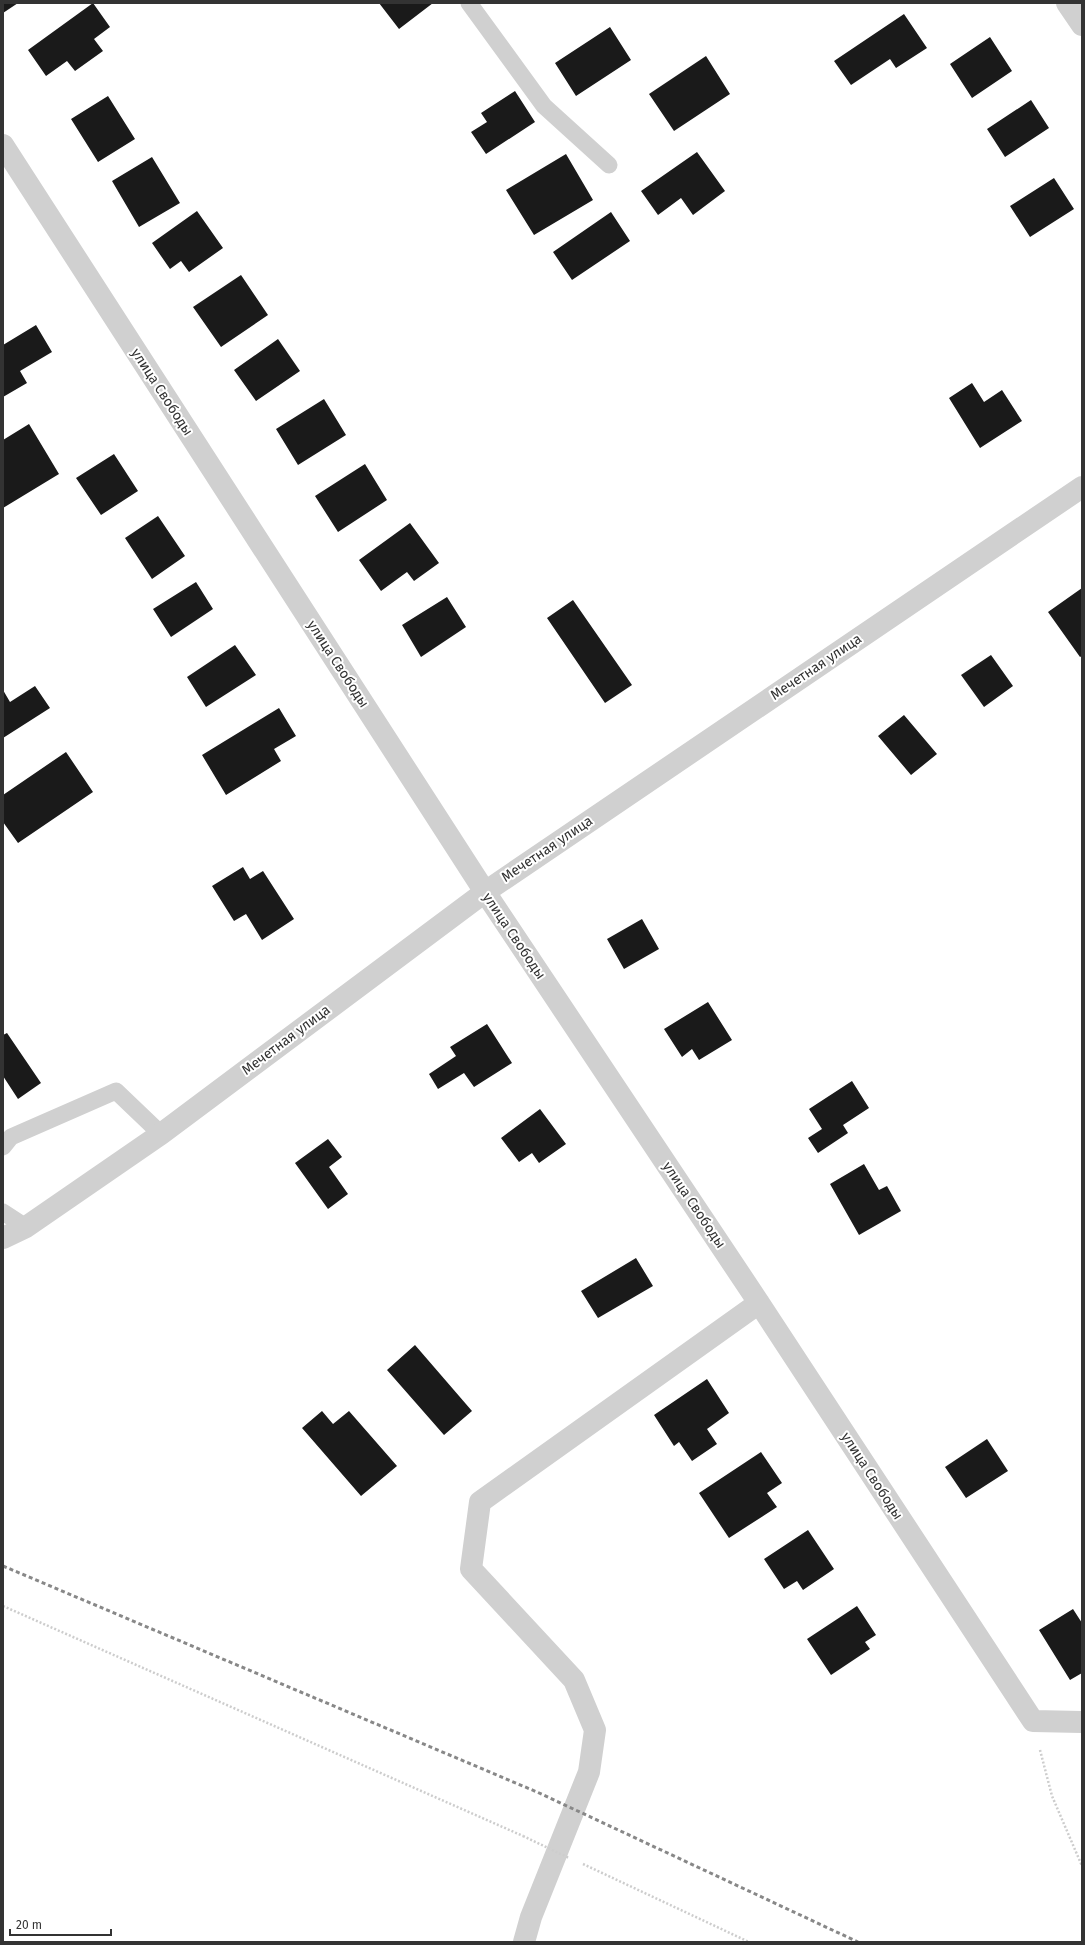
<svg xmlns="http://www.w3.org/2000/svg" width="1085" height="1945" viewBox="0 0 1085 1945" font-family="'Fira Sans',sans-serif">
	<rect width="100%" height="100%" fill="#fff"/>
	<!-- building -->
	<path fill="#1a1a1a" d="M3,3H18L3,13Z
		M93,3L110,27L94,39L103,51L75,71L67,61L46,76L28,50Z
		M379,3H433L399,29Z
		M904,14L927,48L896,68L890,59L851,85L834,61Z
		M610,27L631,60L576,96L555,63Z
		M990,37L1012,71L972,98L950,64Z
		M706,56L730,94L674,131L649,94Z
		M515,91L535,122L486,154L471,132L487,122L481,113Z
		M108,96L135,139L98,162L71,119Z
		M1031,100L1049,128L1005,157L987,129Z
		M697,152L725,191L693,215L681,198L658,215L641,191Z
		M566,154L593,200L534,235L506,190Z
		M152,157L180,203L139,227L112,181Z
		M1054,178L1074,209L1030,237L1010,206Z
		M197,211L223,248L189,272L181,261L170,269L152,243Z
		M611,212L630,241L572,280L553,252Z
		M241,275L268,315L221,347L193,307Z
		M36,325L52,352L20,371L27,383L3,397V345Z
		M278,339L300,371L256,401L234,370Z
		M972,383L984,402L1002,390L1022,421L980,448L949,398Z
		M324,399L346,435L298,465L276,429Z
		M29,424L59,474L3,508V440Z
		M114,454L138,491L101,515L76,478Z
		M365,464L387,500L338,532L315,496Z
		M158,516L185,556L152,579L125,538Z
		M410,523L439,563L414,581L407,572L381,591L359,560Z
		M196,582L213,609L171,637L153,609Z
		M1082,588V656L1080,657L1048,612Z
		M447,597L466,627L421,657L402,625Z
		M573,600L632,685L605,703L547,618Z
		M235,645L256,675L206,707L187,677Z
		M991,655L1013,686L984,707L961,675Z
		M35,686L50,708L3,738V690L10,702Z
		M279,708L296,736L274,749L281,761L226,795L202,755Z
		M904,715L937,754L911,775L878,736Z
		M66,752L93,792L18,843L3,822V795Z
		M243,867L250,879L263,871L294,919L262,940L246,914L234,921L212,886Z
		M642,919L659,949L624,969L607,939Z
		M708,1002L732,1040L699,1060L692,1049L682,1057L664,1029Z
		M487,1024L512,1063L474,1087L464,1073L438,1089L429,1074L456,1056L450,1047Z
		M7,1033L41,1083L18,1099L3,1076V1035Z
		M852,1081L869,1108L843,1125L848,1133L818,1153L808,1138L822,1129L809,1109Z
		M540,1109L566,1144L539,1163L532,1153L519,1162L501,1138Z
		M328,1139L342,1157L329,1167L348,1194L328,1209L295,1163Z
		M864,1164L879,1190L887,1186L901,1211L859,1235L830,1184Z
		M636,1258L653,1286L598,1318L581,1291Z
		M415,1345L472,1411L444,1435L387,1370Z
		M707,1379L729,1413L707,1429L717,1444L692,1461L679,1442L674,1446L654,1415Z
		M322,1411L333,1424L349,1411L397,1466L361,1496L302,1428Z
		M987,1439L1008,1471L966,1498L945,1467Z
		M761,1452L782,1483L767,1493L777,1507L729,1538L699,1493Z
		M808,1530L834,1569L803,1590L797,1581L784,1589L764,1559Z
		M857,1606L876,1635L865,1642L870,1649L831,1675L807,1639Z
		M1073,1609L1082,1623V1673L1070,1680L1039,1630Z"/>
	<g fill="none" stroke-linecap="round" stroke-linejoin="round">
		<!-- path -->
		<path stroke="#cdcdcd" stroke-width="2.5" stroke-dasharray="2 2" stroke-linecap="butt" d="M3,1606L523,1836
			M1040,1750L1052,1796L1082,1866
			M583,1864L749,1942"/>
		<!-- service -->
		<path stroke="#d0d0d0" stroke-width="17" d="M469,3L544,106L609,165
			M3,1147L11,1137L116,1091L161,1134
			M3,1212L26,1227"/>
		<!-- minor -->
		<path stroke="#d0d0d0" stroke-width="22" d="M1067,3L1082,25
			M3,145L485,892L759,1303L1033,1721L1082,1722
			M3,1238L26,1227L161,1134L485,892L1082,487
			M524,1942L531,1917L589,1772L595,1730L574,1680L471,1569L480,1502L759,1303"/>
		<!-- rail -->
		<path stroke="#888" stroke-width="3" stroke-dasharray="4 3" stroke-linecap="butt" d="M3,1566L537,1792L858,1942"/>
		<!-- path-bridge -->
		<path stroke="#cdcdcd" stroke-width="2.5" stroke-dasharray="2 2" stroke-linecap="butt" d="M523,1836L569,1858"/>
	</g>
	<g text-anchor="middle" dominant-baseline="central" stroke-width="4" stroke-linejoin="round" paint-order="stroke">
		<!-- street labels -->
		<g font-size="14" fill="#333" stroke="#fff">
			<text transform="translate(162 392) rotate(57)">улица Свободы</text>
			<text transform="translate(338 664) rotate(57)">улица Свободы</text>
			<text transform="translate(816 667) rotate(-34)">Мечетная улица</text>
			<text transform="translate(547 849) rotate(-34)">Мечетная улица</text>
			<text transform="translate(514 936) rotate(56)">улица Свободы</text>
			<text transform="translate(286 1040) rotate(-37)">Мечетная улица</text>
			<text transform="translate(694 1205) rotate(56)">улица Свободы</text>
			<text transform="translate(872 1476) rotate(57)">улица Свободы</text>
		</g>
	</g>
	<!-- border -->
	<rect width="1085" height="1945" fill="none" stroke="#333333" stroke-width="8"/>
	<!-- scale -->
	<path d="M10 1929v6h101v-6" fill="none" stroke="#333333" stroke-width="2"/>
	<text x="16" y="1929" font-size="12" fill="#333333" stroke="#ffffff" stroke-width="3" paint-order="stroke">20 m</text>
</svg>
